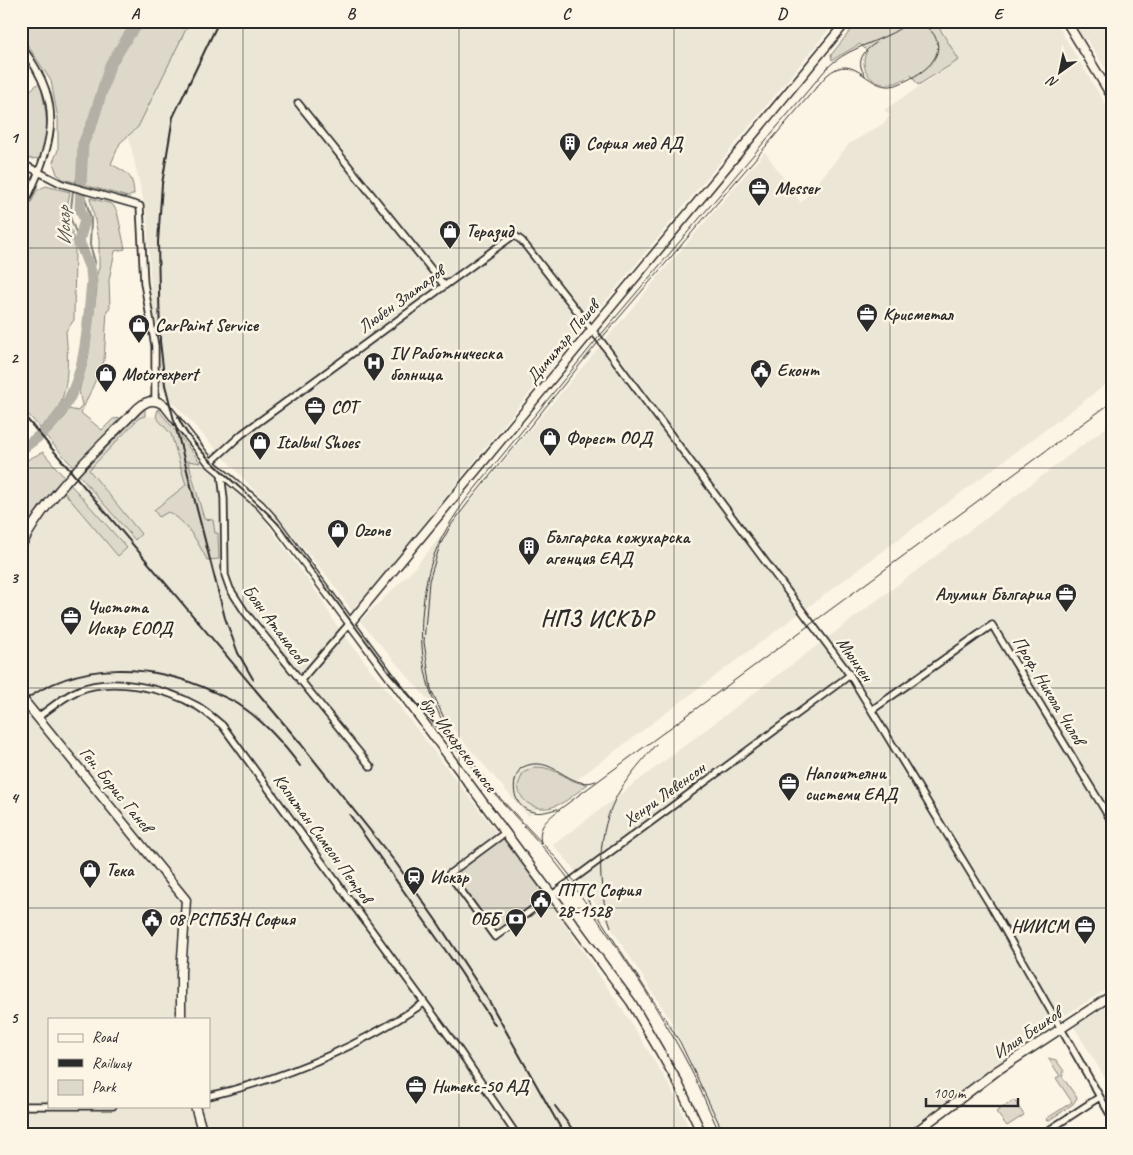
<svg xmlns="http://www.w3.org/2000/svg" width="1133" height="1155" viewBox="0 0 1133 1155" font-family="Caveat,sans-serif">
	<rect width="100%" height="100%" fill="#fcf5e5"/>
	<filter id="ink" filterUnits="userSpaceOnUse"><feTurbulence type="fractalNoise" baseFrequency=".02" numOctaves="2"/><feDisplacementMap in="SourceGraphic" scale="10" xChannelSelector="R" yChannelSelector="G"/><feConvolveMatrix kernelMatrix="1 2 1 2 8 2 1 2 1" color-interpolation-filters="sRGB"/></filter>
	<g filter="url(#ink)">
		<!-- built -->
		<path fill="#ece6d7" fill-rule="evenodd" d="M171,21H836L505,423L353,612L324,572L255,491L156,384L147,216L123,112Z
			M935,21H1055L1112,115V380L528,816L360,621L410,573L663,271L765,152L801,203L849,144L884,123L890,115L884,110L959,60Z
			M1073,21H1112V79L1087,39L1084,40Z
			M145,416L156,417L206,468L258,511L320,597L335,623L548,899L628,1018L671,1088L692,1134H21V553L63,491L118,556L127,548L76,491L86,482L134,540L141,534L89,470L139,418ZM49,1019H209V1106H49Z
			M1112,423V986L1062,1017L1004,1058L903,1134H724L671,1021L571,865L553,845Z
			M1112,1003V1089L1074,1027Z"/>
		<!-- green -->
		<path fill="#ded8ca" stroke="#84827a" d="M21,21H190L138,127L120,143L111,164C127,173 133,174 134,194L128,197L63,179L57,174L53,162L58,150V119L51,81L21,35Z
			M858,21H935L959,60L918,85L911,75C904,79 897,84 889,84C870,85 858,67 867,51L860,44L832,60L831,55Z
			M40,82C45,105 52,136 40,158L32,159L21,156V98Z
			M46,186L70,192L65,219L72,232L75,246L74,320L66,331C68,355 70,390 56,411C52,418 45,423 40,428L21,406V224L37,190Z
			M90,198L112,204L117,211L125,249L115,251L109,280L110,308L107,310L104,361L81,413L102,430L113,419L121,418V422L75,469L45,435L65,417L68,409L78,411L82,405L79,391L88,359L97,288L95,280L99,268V239Z
			M145,409V416L139,418L89,470L141,534L135,540L79,475Z
			M158,409L201,463L188,461L204,519L213,520L215,533H218L219,559L207,560C199,544 186,520 168,512L159,517L154,510L186,485L171,434L156,417Z
			M43,452L65,478L28,524L21,536V463Z
			M70,484L127,548L118,556L63,491Z
			M535,767C558,766 570,785 588,784C577,792 567,802 555,806C538,813 519,803 518,785L523,773Z
			M501,836L548,899L495,937L449,874Z
			M1048,1058L1056,1060L1064,1071L1062,1076L1077,1098L1073,1104L1048,1121L1046,1119L1072,1102L1056,1078L1060,1076Z
			M1014,1100L1024,1115L1007,1126L996,1112Z"/>
		<g fill="none" stroke-linecap="round" stroke-linejoin="round">
			<!-- stream -->
			<path stroke="#7d7b74" stroke-width="2" d="M81,183L91,219L90,245L95,262L92,278
				M79,241L70,217L73,191L82,162"/>
			<!-- river -->
			<path stroke="#b4b0a5" stroke-width="11" d="M21,450C31,442 43,434 51,425C87,386 87,331 92,281L91,271L79,241L85,220L80,209L83,144L93,121L110,65L129,35L141,21"/>
			<!-- street casing -->
			<g stroke="#2b2b2b" stroke-width="9">
				<path id="street" d="M21,46C69,109 51,147 21,212
					M298,103L444,285
					M21,163L62,184L140,206L144,283L155,346V401
					M210,463L242,434L514,235L522,241L600,340L850,675L992,908L1112,1118
					M221,473L224,499L225,575L230,589L245,612L371,767
					M300,681L350,623
					M872,710L992,625L1112,822
					M38,717C51,708 63,697 77,691C111,676 166,688 197,706C206,711 214,719 222,725L459,1050L516,1134
					M506,832L449,874L495,937L850,675
					M209,1096C286,1078 358,1047 424,1003
					M21,1106H49
					M51,1106H113
					M1043,1134L1098,1098"/>
			</g>
			<!-- secondary casing -->
			<g stroke="#2b2b2b" stroke-width="11">
				<path id="secondary" d="M1066,21L1112,97
					M21,546C49,492 96,451 138,408C147,400 155,398 165,406L210,463L260,505L275,522L631,1002L677,1081L702,1134
					M350,623L847,21
					M21,697L186,900L181,972V1019
					M195,1106L203,1134
					M913,1134L998,1070L1112,995"/>
			</g>
			<!-- street -->
			<use href="#street" stroke="#fcf5e5" stroke-width="5.5"/>
			<!-- secondary -->
			<use href="#secondary" stroke="#fcf5e5" stroke-width="8"/>
			<!-- tram -->
			<path stroke="#2b2b2b" stroke-width="1" d="M865,75C855,62 863,51 876,43
				M558,809C550,810 543,814 534,812C513,809 509,783 521,768C553,751 568,792 596,781
				M541,843C537,826 548,819 560,809L1112,402
				M611,927C596,885 596,831 619,792C629,775 644,759 656,744
				M720,1134C706,1103 693,1071 676,1042C645,987 608,933 570,881C506,793 414,742 422,617C426,564 437,539 468,497L598,338L827,68C845,50 868,45 890,34C897,31 903,25 911,24C930,21 945,43 934,59C928,70 912,78 901,83C869,99 857,47 826,76L600,340L471,499L451,525L440,545L429,581L424,642L431,689L451,734L499,797L557,859L582,891L680,1042L724,1134"/>
			<!-- rail -->
			<path stroke="#2b2b2b" stroke-width="2" d="M219,21L173,117L162,184L158,242L160,341L165,385L225,618L238,653L253,679
				M21,412L301,744L396,863L438,923L489,1001L564,1134
				M178,417C194,455 252,494 281,527L388,671L470,764
				M21,703C78,659 152,663 214,692C223,697 233,700 241,706C265,722 283,743 300,766
				M350,815L460,971L495,1025
				M555,1106L576,1134
				M591,1132L592,1134"/>
		</g>
	</g>
	<!-- grid -->
	<path fill="none" stroke="#2b2b2b" stroke-width="1" stroke-opacity="0.55" d="M243,21V1134M459,21V1134M674,21V1134M890,21V1134M21,248H1112M21,468H1112M21,688H1112M21,908H1112"/>
	<!-- icons -->
	<defs>
		<g id="building-pin" transform="scale(1.125)"><path d="M0 17L-7.5 6A9.5 9.5 0 1 1 7.5 6Z" fill="#2b2b2b" stroke="#fcf5e5"/><path d="M-4-6H4V6H1V3H-1V6H-4ZM-2.5-4.3h1.7v1.8h-1.7ZM.8-4.3h1.7v1.8H.8ZM-2.5-1h1.7V.8h-1.7ZM.8-1h1.7V.8H.8Z" fill="#fff"/></g>
		<g id="office-pin" transform="scale(1.125)"><path d="M0 17L-7.5 6A9.5 9.5 0 1 1 7.5 6Z" fill="#2b2b2b" stroke="#fcf5e5"/><path d="M-6-3h4V-5.5h4V-3h4V5H-6ZM-1-4.5V-3h2v-1.5ZM-6 0V1H6V0Z" fill="#fff"/></g>
		<g id="shop-pin" transform="scale(1.125)"><path d="M0 17L-7.5 6A9.5 9.5 0 1 1 7.5 6Z" fill="#2b2b2b" stroke="#fcf5e5"/><path d="M-5-2.5h2.3a2.7 3.5 0 0 1 5.4 0H5L5.5 6h-11ZM-1.5-2.5h3a1.5 2.3 0 0 0-3 0Z" fill="#fff"/></g>
		<g id="hospital-pin" transform="scale(1.125)"><path d="M0 17L-7.5 6A9.5 9.5 0 1 1 7.5 6Z" fill="#2b2b2b" stroke="#fcf5e5"/><path d="M-5-5h3v3.5h4V-5h3V5h-3V1.5h-4V5h-3Z" fill="#fff"/></g>
		<g id="civic-pin" transform="scale(1.125)"><path d="M0 17L-7.5 6A9.5 9.5 0 1 1 7.5 6Z" fill="#2b2b2b" stroke="#fcf5e5"/><path d="M-.6-6.5H3V-4.5H.6V-3L4-1V1h2V6H-6V1h2V-1L-.6-3ZM-1.2 2.5V6h2.4V2.5Z" fill="#fff"/></g>
		<g id="station-pin" transform="scale(1.125)"><path d="M0 17L-7.5 6A9.5 9.5 0 1 1 7.5 6Z" fill="#2b2b2b" stroke="#fcf5e5"/><path d="M-3-6H3Q5-6 5-4V2Q5 4 3 4L4.5 6H3L1.5 4h-3L-3 6H-4.5L-3 4Q-5 4-5 2V-4Q-5-6-3-6ZM-3.5-4v3h7v-3ZM-3.5 1v1.5H-2V1ZM2 1v1.5H3.5V1Z" fill="#fff"/></g>
		<g id="bank-pin" transform="scale(1.125)"><path d="M0 17L-7.5 6A9.5 9.5 0 1 1 7.5 6Z" fill="#2b2b2b" stroke="#fcf5e5"/><path d="M-6-4H6V4H-6ZM0-2.3a2.3 2.3 0 1 0 0 4.6a2.3 2.3 0 1 0 0-4.6Z" fill="#fff"/></g>
	</defs>
	<g fill-rule="evenodd">
		<use href="#building-pin" x="570" y="143"/>
		<use href="#office-pin" x="759" y="188"/>
		<use href="#shop-pin" x="450" y="231"/>
		<use href="#office-pin" x="867" y="314"/>
		<use href="#shop-pin" x="139" y="325"/>
		<use href="#hospital-pin" x="374" y="363"/>
		<use href="#civic-pin" x="761" y="370"/>
		<use href="#shop-pin" x="106" y="374"/>
		<use href="#office-pin" x="315" y="407"/>
		<use href="#shop-pin" x="550" y="438"/>
		<use href="#shop-pin" x="260" y="442"/>
		<use href="#shop-pin" x="338" y="530"/>
		<use href="#building-pin" x="529" y="547"/>
		<use href="#office-pin" x="1066" y="594"/>
		<use href="#office-pin" x="71" y="617"/>
		<use href="#office-pin" x="789" y="783"/>
		<use href="#shop-pin" x="90" y="870"/>
		<use href="#station-pin" x="414" y="877"/>
		<use href="#civic-pin" x="541" y="900"/>
		<use href="#civic-pin" x="152" y="919"/>
		<use href="#bank-pin" x="516" y="919"/>
		<use href="#office-pin" x="1085" y="926"/>
		<use href="#office-pin" x="416" y="1086"/>
	</g>
	<g text-anchor="middle" dominant-baseline="central" stroke-width="5" stroke-linejoin="round" paint-order="stroke">
		<!-- poi labels -->
		<g font-size="18" font-weight="bold" fill="#2b2b2b" stroke="#fcf5e5" text-anchor="start">
			<text x="586" y="143">София мед АД</text>
			<text x="775" y="188">Messer</text>
			<text x="466" y="231">Теразид</text>
			<text x="883" y="314">Крисметал</text>
			<text x="155" y="325">CarPaint Service</text>
			<text x="390" y="353">IV Работническа<tspan x="390" dy="21">болница</tspan></text>
			<text x="777" y="370">Еконт</text>
			<text x="122" y="374">Motorexpert</text>
			<text x="331" y="407">СОТ</text>
			<text x="566" y="438">Форест ООД</text>
			<text x="276" y="442">Italbul Shoes</text>
			<text x="354" y="530">Ozone</text>
			<text x="545" y="537">Българска кожухарска<tspan x="545" dy="21">агенция ЕАД</tspan></text>
			<text x="1050" y="594" text-anchor="end">Алумин България</text>
			<text x="87" y="607">Чистота<tspan x="87" dy="21">Искър ЕООД</tspan></text>
			<text x="805" y="773">Напоителни<tspan x="805" dy="21">системи ЕАД</tspan></text>
			<text x="106" y="870">Тека</text>
			<text x="430" y="877">Искър</text>
			<text x="557" y="890">ПТТС София<tspan x="557" dy="21">28-1528</tspan></text>
			<text x="168" y="919">08 РСПБЗН София</text>
			<text x="500" y="919" text-anchor="end">ОББ</text>
			<text x="1069" y="926" text-anchor="end">НИИСМ</text>
			<text x="432" y="1086">Нитекс-50 АД</text>
		</g>
		<!-- street labels -->
		<g font-size="18" fill="#2b2b2b" stroke="#fcf5e5">
			<text transform="translate(401 299) rotate(-36)">Любен Златаров</text>
			<text transform="translate(562 342) rotate(-50)">Димитър Пешев</text>
			<text transform="translate(275 624) rotate(53)">Боян Атанасов</text>
			<text transform="translate(855 659) rotate(55)">Мюнхен</text>
			<text transform="translate(1049 690) rotate(59)">Проф. Никола Чилов</text>
			<text transform="translate(459 744) rotate(53)">бул. Искърско шосе</text>
			<text transform="translate(116 789) rotate(51)">Ген. Борис Ганев</text>
			<text transform="translate(664 794) rotate(-36)">Хенри Левенсон</text>
			<text transform="translate(323 838) rotate(54)">Капитан Симеон Петров</text>
			<text transform="translate(1027 1033) rotate(-34)">Илия Бешков</text>
		</g>
		<!-- water labels -->
		<g font-size="19" font-style="italic" fill="#545350" stroke="#fcf5e5">
			<text transform="translate(64 226) rotate(-92)">Искър</text>
		</g>
		<!-- district labels -->
		<g font-size="22" font-weight="bold" letter-spacing="1" fill="#2b2b2b" stroke="#fcf5e5">
			<text x="597" y="619">НПЗ ИСКЪР</text>
		</g>
	</g>
	<!-- margin -->
	<rect width="1133" height="1155" fill="none" stroke="#fcf5e5" stroke-width="55"/>
	<!-- legend -->
	<rect x="48" y="1018" width="162" height="90" fill="#fcf5e5" stroke="#a8a49b"/>
	<rect x="58" y="1034" width="25" height="8" fill="#fcf5e5" stroke="#a8a49b"/>
	<text x="92" y="1042" font-size="15" fill="#2b2b2b">Road</text>
	<rect x="58" y="1059" width="25" height="8" fill="#2b2b2b" stroke="#a8a49b"/>
	<text x="92" y="1068" font-size="15" fill="#2b2b2b">Railway</text>
	<rect x="58" y="1080" width="25" height="15" fill="#ded8ca" stroke="#a8a49b"/>
	<text x="92" y="1092" font-size="15" fill="#2b2b2b">Park</text>
	<!-- north arrow -->
	<g transform="translate(1060 72) rotate(213)" stroke="#fcf5e5" stroke-width="4" paint-order="stroke">
	<path d="M0-4L9 19L0 12L-9 19Z" fill="#2b2b2b"/>
	<text y="-8" font-size="14" font-weight="bold" text-anchor="middle" fill="#2b2b2b">N</text>
	</g>
	<!-- scale -->
	<path d="M926 1098v8h92v-8" fill="none" stroke="#2b2b2b" stroke-width="2.5"/>
	<text x="933" y="1098" font-size="15" fill="#2b2b2b" stroke="#fcf5e5" stroke-width="4" paint-order="stroke">100 m</text>
	<rect x="28" y="28" width="1078" height="1100" fill="none" stroke="#2b2b2b" stroke-width="2"/>
	<g font-size="16" text-anchor="middle" font-weight="bold" fill="#2b2b2b">
		<text x="135" y="19">A</text>
		<text x="351" y="19">B</text>
		<text x="566" y="19">C</text>
		<text x="782" y="19">D</text>
		<text x="998" y="19">E</text>
		<text x="14" y="143">1</text>
		<text x="14" y="363">2</text>
		<text x="14" y="583">3</text>
		<text x="14" y="803">4</text>
		<text x="14" y="1023">5</text>
	</g>
</svg>
